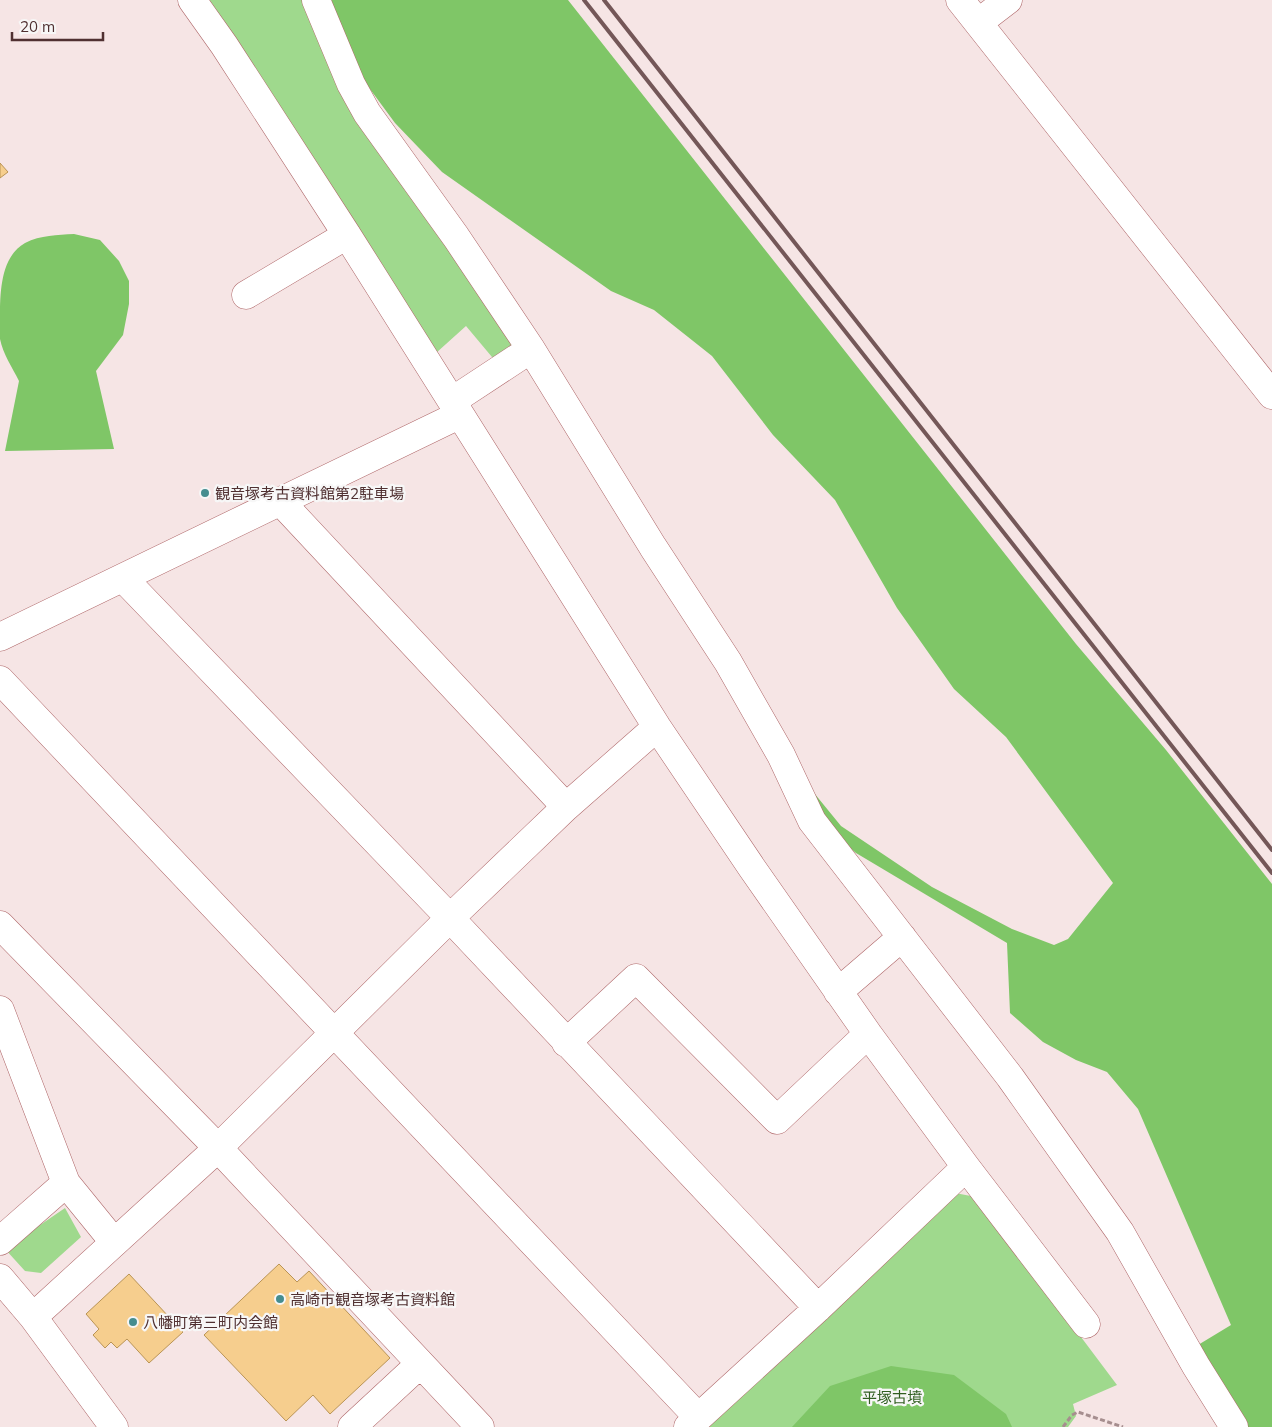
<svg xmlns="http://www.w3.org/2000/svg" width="1272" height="1427" viewBox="0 0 1272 1427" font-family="Mulish,'Noto Sans JP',sans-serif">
	<rect width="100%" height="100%" fill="#f6e5e5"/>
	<!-- green -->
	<path fill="#9fd98d" d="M206,0H306L514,336L512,352L497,363L466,326L436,353Z
		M955,1193L976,1197L1117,1385L1073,1404L1076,1416L1068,1427H704Z
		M65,1208L81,1237L41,1273L25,1271L5,1249Z"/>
	<!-- forest -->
	<path fill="#7fc667" d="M323,0H568L1076,644L1166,750L1272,884V1427H1242L1198,1345L1231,1325L1138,1109L1107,1072L1076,1060L1043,1042L1010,1013L1007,943L856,853L829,830L810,788L841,826L932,887L1012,929L1054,945L1068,939L1113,883L1006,737L954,689L897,608L835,500L773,435L712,356L654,310L611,291L442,172L395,123L342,51Z
		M74,234L100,240L119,261L129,281V304L123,335L96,371L114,449L5,451L19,381C12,367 3,354 0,339C0,333 0,326 0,320C0,294 0,257 25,243C41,235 57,235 74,234Z
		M891,1366L954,1375L1006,1414L1012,1427H792L830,1386Z"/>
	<!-- building -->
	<path fill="#f6ce8e" stroke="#ba9455" d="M0,163L8,172L0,178Z
		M279,1264L297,1282L309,1271L390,1358L330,1414L313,1395L286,1421L204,1335Z
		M129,1274L183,1332L149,1363L127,1339L117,1348L111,1342L105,1348L93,1335L99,1329L86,1314Z"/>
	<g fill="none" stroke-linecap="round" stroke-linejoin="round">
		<!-- minor casing -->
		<g stroke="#af6769" stroke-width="29">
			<path id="minor" d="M192,0L224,45L347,235L657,727L752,868L868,1034L966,1167L1086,1324
				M316,0L351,84L367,113L456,237L531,349L653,547L728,662L781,755L812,821L1010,1077L1120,1232L1196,1366L1234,1427
				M960,0L1272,395
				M978,23L1008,0
				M246,295L347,235
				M452,401L531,349
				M280,501L566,807
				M123,578L450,918L818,1308
				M0,637L459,415
				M0,680L698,1417
				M0,925L218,1148L480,1427
				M838,992L902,937
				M0,1010L66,1183L114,1242
				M566,1043L636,978L777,1120L868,1034
				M0,1241L66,1183
				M0,1278L33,1317L114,1427
				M33,1317L218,1148L450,918L566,807L657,727
				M352,1427L420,1364
				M688,1427L818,1308L966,1167"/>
		</g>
		<!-- path -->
		<path stroke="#a68e8f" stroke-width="3" stroke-dasharray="5 2.5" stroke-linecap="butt" d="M1063,1427L1072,1415L1078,1412L1123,1427"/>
		<!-- minor -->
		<use href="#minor" stroke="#fff" stroke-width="28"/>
		<!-- rail -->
		<path stroke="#745758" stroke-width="4" d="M584,0L1272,873
			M604,0L1272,850"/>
	</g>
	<!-- markers -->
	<g fill="#458d8f" stroke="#f7f7f7" stroke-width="2">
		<circle cx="205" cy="493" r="5"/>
		<circle cx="280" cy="1299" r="5"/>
		<circle cx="133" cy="1322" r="5"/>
	</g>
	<g text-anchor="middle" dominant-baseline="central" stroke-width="4.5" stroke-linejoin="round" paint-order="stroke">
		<!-- poi labels -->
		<g font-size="15" fill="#503031" stroke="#f7f7f7" text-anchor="start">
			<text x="215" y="493">観音塚考古資料館第2駐車場</text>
			<text x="290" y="1299">高崎市観音塚考古資料館</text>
			<text x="143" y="1322">八幡町第三町内会館</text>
		</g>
		<!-- park labels -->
		<g font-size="15" fill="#305e20" stroke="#f7f7f7">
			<text x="892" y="1397">平塚古墳</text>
		</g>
	</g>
	<!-- scale -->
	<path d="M12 32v8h91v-8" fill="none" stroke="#503031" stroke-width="2.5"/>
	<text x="20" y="32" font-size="15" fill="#503031" stroke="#f7f7f7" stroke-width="4" paint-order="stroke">20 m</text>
</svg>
